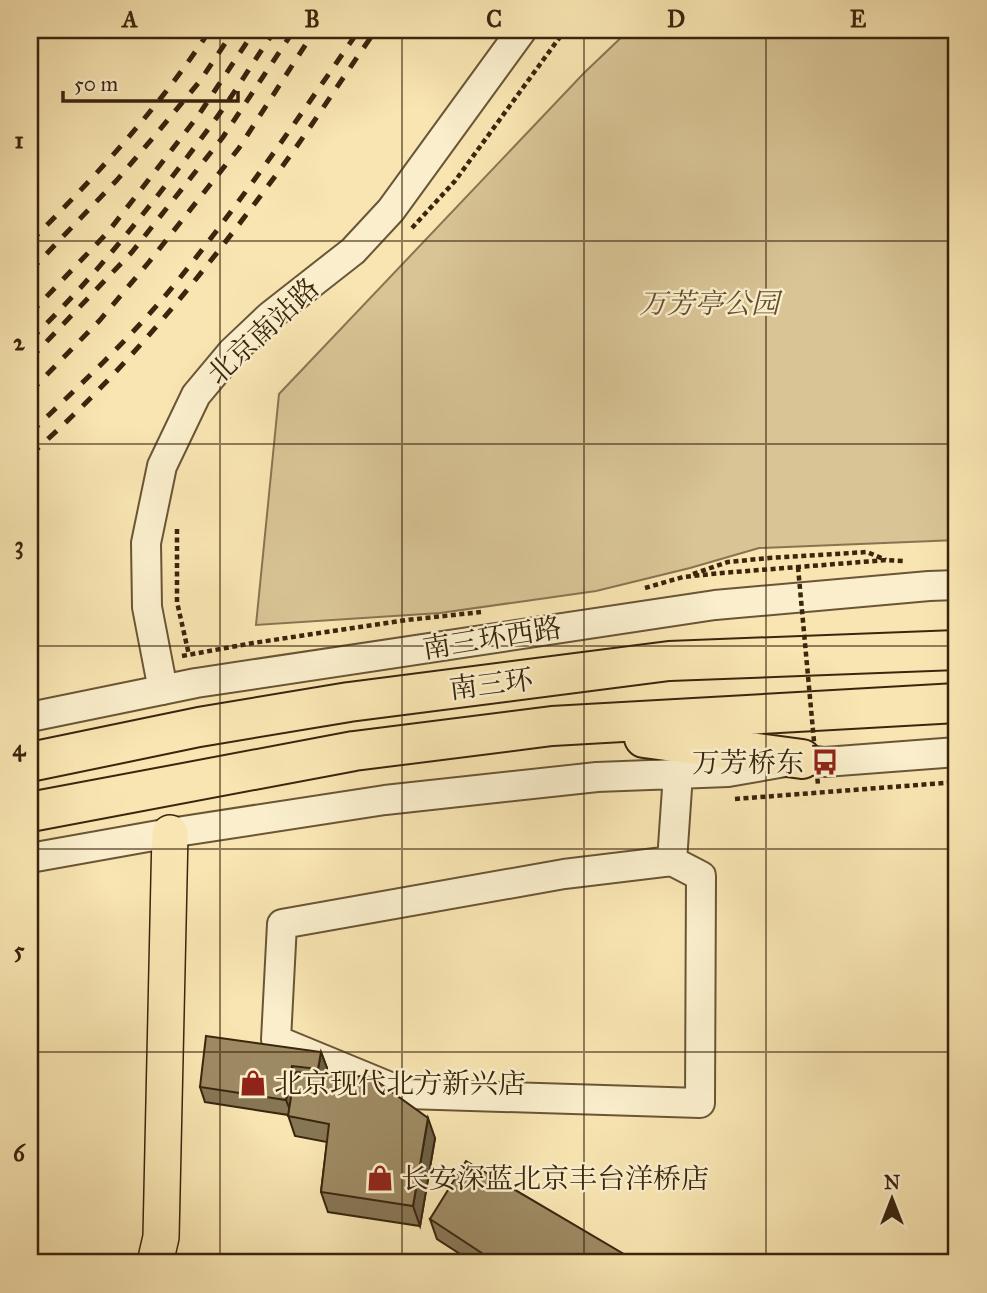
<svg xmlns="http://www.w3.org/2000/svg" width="987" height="1293" viewBox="0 0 987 1293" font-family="'IM FELL Great Primer','Noto Serif SC',serif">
	<rect width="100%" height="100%" fill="#f8e5b1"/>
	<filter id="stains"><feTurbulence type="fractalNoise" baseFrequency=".00286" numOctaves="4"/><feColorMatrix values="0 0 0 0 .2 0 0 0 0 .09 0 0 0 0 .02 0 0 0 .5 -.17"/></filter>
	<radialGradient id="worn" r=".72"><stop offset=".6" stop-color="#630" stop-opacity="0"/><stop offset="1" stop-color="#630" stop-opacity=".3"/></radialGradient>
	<!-- green -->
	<path fill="#d8c495" stroke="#897451" stroke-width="2" d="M629,30H957V540L759,548L690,568L596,591L440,613L256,625L279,394L584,73Z"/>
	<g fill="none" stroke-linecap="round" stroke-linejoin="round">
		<!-- minor casing -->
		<g stroke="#6a5536" stroke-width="32">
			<path id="minor" d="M163,690L147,607L146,543L162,466L196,395L232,352L270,316L353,251L391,210L522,30
				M30,717L196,683L715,605L929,586L957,585
				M30,858L170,833L385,800L597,777L728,772L802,759L825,762L957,752
				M672,861L701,876L700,1103L407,1094L276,1040L282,924L564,874L672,861L678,774"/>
		</g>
		<!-- major casing -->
		<g stroke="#3a250d" stroke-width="38">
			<path id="major" d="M155,1263L161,1237L170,833"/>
		</g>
		<!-- highway casing -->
		<g stroke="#3a250d" stroke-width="42">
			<path id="highway" d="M644,738L802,759
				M30,762L199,727L349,702L669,661L957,650
				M30,812L354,751L552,726L957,703"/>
		</g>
		<!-- path -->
		<path stroke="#3a250d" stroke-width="4.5" stroke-dasharray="5 3.5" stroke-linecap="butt" d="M412,228L455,181L565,30
			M177,529V602L189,655
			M693,574L728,562L769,558L867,552L886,560
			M645,588L683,577L722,573L887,560L904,561
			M182,656L253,643L407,620L481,612
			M735,799L957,782"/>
		<!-- minor -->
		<use href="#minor" stroke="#faeecc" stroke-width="28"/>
		<!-- major -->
		<use href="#major" stroke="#f8e5b1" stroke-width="35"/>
		<!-- highway -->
		<use href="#highway" stroke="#f8e5b1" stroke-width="38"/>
		<!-- rail -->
		<path stroke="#3a250d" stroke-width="5" stroke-dasharray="12 12" stroke-linecap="butt" d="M30,242C96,176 159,108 210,30
			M30,271L117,180L157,133L200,81L234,30
			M30,314L108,232L198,116L255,30
			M30,340C97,275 154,202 209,128C233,96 253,62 275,30
			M30,359L132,252L223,137L294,30
			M30,392L100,320L149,262L239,148L315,30
			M30,433C80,385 131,338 175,284C241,202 300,116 359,30
			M30,455C124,373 202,275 276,175C311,128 342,78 376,30"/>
		<!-- path-bridge -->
		<path stroke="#3a250d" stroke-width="4.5" stroke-dasharray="5 3.5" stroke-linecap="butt" d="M798,567L818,785"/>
	</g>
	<!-- wall -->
	<path fill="#877654" stroke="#3a250d" stroke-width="2" d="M321,1052L327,1068L326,1074L435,1138L420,1226L328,1212L321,1192L327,1142L295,1136L288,1115L205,1102L200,1087Z
		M430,1219L639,1263H474L437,1239Z"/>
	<!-- shaded-wall -->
	<path fill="#6e6045" stroke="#3a250d" stroke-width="2" d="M321,1052L327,1068L324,1085L318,1069Z
		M292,1066L298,1081L292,1115L286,1100Z
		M428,1118L435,1138L420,1226L413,1206Z"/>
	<!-- building -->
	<path fill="#9d8962" stroke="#3a250d" stroke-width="2" d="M206,1036L321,1052L318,1069L292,1066L286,1100L200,1087Z
		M295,1072L371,1077L428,1118L413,1206L321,1192L329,1124L288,1116Z
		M466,1161L639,1263H497L430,1219Z"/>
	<!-- grid -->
	<path fill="none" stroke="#3a250d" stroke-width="2" stroke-opacity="0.55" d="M220,30V1263M402,30V1263M584,30V1263M766,30V1263M30,241H957M30,444H957M30,646H957M30,849H957M30,1052H957"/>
	<!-- icons -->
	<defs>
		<g id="bus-bare" transform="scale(2.1)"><path d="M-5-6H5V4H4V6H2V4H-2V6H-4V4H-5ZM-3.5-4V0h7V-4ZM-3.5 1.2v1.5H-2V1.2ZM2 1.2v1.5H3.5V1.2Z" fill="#8f2418" stroke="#faeecc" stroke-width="2.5" paint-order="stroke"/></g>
		<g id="shop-bare" transform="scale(2.1)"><path d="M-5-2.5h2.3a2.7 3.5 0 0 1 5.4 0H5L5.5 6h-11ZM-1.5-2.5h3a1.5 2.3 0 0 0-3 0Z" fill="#8f2418" stroke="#faeecc" stroke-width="2.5" paint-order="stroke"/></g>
	</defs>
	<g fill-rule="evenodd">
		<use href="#bus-bare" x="825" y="762"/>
		<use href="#shop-bare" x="253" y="1083"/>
		<use href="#shop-bare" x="380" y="1178"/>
	</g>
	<g text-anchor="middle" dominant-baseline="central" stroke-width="5" stroke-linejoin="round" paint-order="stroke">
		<!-- park labels -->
		<g font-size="28" font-style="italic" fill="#624d2f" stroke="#faeecc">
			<text x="709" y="303">万芳亭公园</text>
		</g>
		<!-- street labels -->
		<g font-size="28" fill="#3a250d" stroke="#faeecc">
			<text transform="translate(263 331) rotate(-43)">北京南站路</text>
			<text transform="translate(492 638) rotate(-9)">南三环西路</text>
			<text transform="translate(491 684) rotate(-7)">南三环</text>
		</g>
		<!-- poi labels -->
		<g font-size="28" fill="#3a250d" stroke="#faeecc" text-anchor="start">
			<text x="804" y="762" text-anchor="end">万芳桥东</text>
			<text x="274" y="1083">北京现代北方新兴店</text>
			<text x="401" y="1178">长安深蓝北京丰台洋桥店</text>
		</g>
	</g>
	<!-- margin -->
	<rect width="987" height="1293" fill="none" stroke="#f8e5b1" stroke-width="77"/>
	<!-- north arrow -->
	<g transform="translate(892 1199)" stroke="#faeecc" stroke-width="5" paint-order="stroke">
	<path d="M0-5L12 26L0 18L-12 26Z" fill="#3a250d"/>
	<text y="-10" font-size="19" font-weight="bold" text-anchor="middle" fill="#3a250d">N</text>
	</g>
	<!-- scale -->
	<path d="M63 91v10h175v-10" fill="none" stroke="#3a250d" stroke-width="3.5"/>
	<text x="74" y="91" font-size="21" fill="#3a250d" stroke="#faeecc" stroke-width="5" paint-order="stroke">50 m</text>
	<rect x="38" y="38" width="910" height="1216" fill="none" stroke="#3a250d" stroke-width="2.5"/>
	<g font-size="23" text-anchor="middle" font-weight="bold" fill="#3a250d">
		<text x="130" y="27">A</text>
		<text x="312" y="27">B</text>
		<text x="494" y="27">C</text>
		<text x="676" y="27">D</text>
		<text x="858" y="27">E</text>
		<text x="19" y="148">1</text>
		<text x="19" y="350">2</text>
		<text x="19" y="553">3</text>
		<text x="19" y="756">4</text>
		<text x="19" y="958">5</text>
		<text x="19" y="1161">6</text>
	</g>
	<rect width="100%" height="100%" filter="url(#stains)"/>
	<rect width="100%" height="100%" fill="url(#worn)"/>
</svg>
